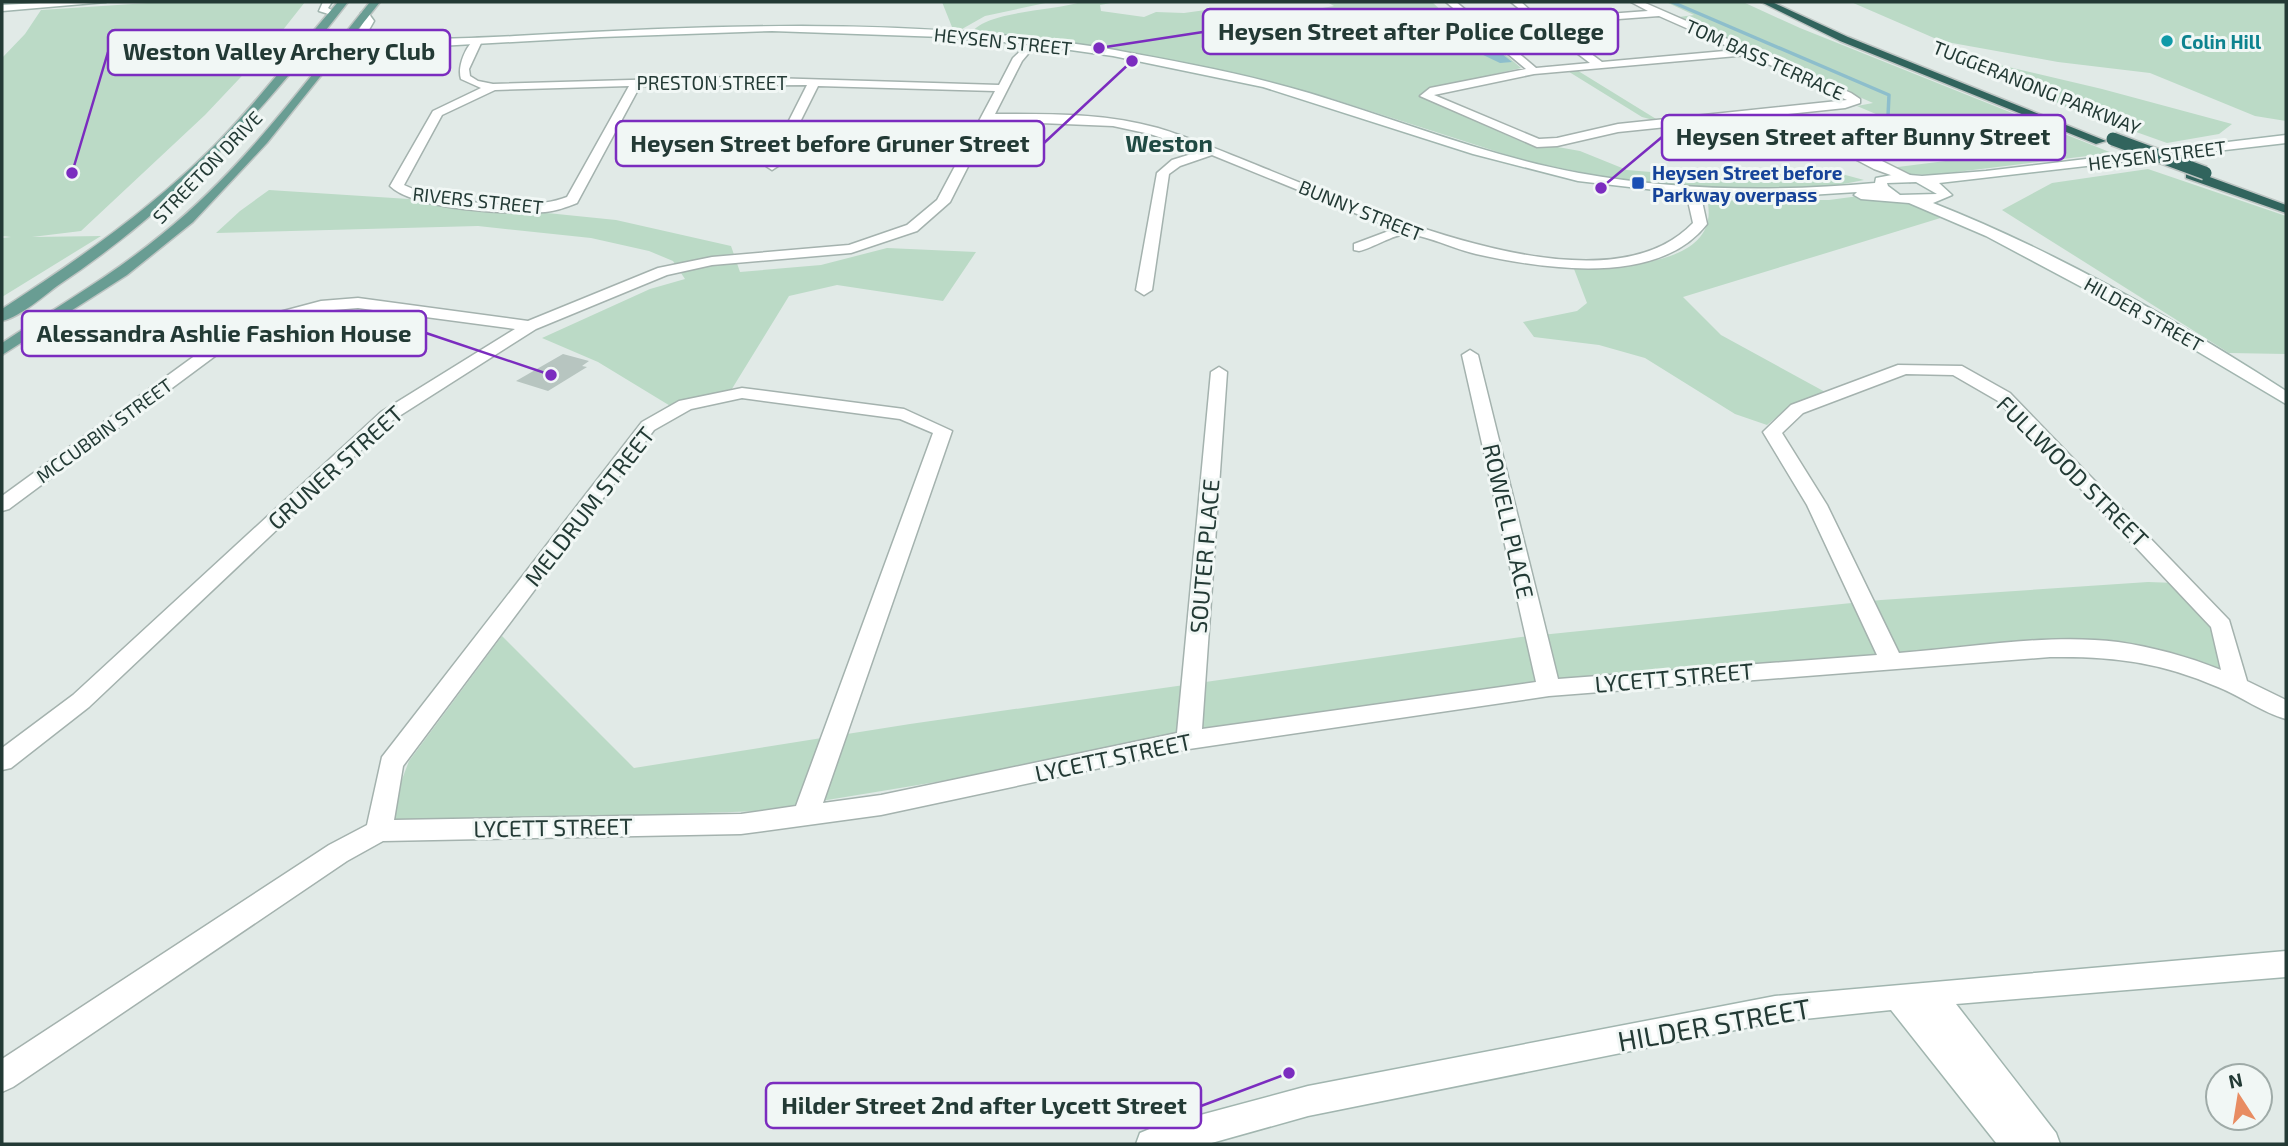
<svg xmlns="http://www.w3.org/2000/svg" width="2288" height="1146" viewBox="0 0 2288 1146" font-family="'Exo 2',sans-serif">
	<rect width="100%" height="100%" fill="#e1eae7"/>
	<!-- green -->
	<path fill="#bbdac6" d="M163,2H305L271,45L205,115L81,231L32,237L101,236L2,297V238L11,237L2,236V58L25,34L41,10Z
		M942,2H1050L985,16L962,29L952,27Z
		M1081,2H1116L1100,5L1101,11L1144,17L1156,12L1184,13L1213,9L1220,16L1294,13L1334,6L1327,2H1432L1444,13L1456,12L1521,68L1429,89L1419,96L1518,140L1580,151L1627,170L1734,179L1838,173L1864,180L1823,188L1721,189L1652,184L1595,175L1526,161L1330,98L1205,67L972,32C988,11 1052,11 1081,2Z
		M1666,2H1743L1800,28L2112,153L1932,175L1905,174L1890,168L1977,157L1857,106L1873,103L1679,17L1694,15Z
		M1851,2H2286V121L2255,116L2150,73L2058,62L1941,41Z
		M1961,56L2102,89L2232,124L2219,134L2167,143L2066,107Z
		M1575,69L1661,122L1642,117L1566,70Z
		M2148,169L2286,216V354L2229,353L2002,210L2052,183Z
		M269,190L409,199L616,220L731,246L740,272L821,265L887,248L976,252L943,301L837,285L789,296L730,392L672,407L598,362L542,338L650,289L685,279L673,261L649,251L591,238L478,226L216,233L240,211Z
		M1874,194L1890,196L1947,216L1683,297L1721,335L1827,393L1791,405L1767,425L1735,414L1645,358L1599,345L1534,337L1523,322L1577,311L1587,303L1574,269C1616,266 1718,267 1708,204L1735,200H1829Z
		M2148,582L2176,583L2212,626L2225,677L2137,648L1539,682L761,811L385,824L409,761L502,636L634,768L910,724L1521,637L1881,600Z"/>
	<!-- water -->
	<path fill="#8dbecc" d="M1444,15L1461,21L1512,62L1500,63L1479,53L1486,52L1478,47L1482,45L1438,16Z"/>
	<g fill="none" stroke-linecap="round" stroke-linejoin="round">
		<!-- stream-far1 -->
		<path stroke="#8dbecc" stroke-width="3.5" d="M1672,2L1889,95L1888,116L1922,130
			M6,4L14,2"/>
		<!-- stream -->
		<path stroke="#8dbecc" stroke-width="4.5" d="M1918,129L1981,155"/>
	</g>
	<!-- building -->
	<path fill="#b7c5c0" d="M563,354L589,361L582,366L587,367L548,391L516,381Z"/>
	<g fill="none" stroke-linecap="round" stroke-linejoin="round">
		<!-- street casing -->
		<g stroke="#a4b2ae" stroke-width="3">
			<path id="street" d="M1446,2H1456L1483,24L1533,20L1511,2H1521L1540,19L1648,11L1631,2H1643L1851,93L1860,99V103L1845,108L1788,114L1916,178L1910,182L1874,169L1773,116L1618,132L1557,146L1537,147L1420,96L1430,88L1526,69ZM1659,16L1736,50L1602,62L1551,24ZM1540,25L1590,63L1536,68L1490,29ZM1748,55L1847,100L1618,124L1557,138L1539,139L1434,95L1534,74Z
				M477,38L482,41L469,69L470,76L478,81L493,84L735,77L999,85L1013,58L1033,39L1038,42L1022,61L995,114C1050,114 1105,113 1158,128C1280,164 1586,335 1693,223L1686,192L1693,188L1700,192L1707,224C1658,287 1544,269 1476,254C1454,249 1431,237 1409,234C1395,233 1373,248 1359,251L1354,250V244L1394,229L1212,155L1180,166L1169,174L1152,290L1144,295L1136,290L1157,173L1172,160L1201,151L1150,134L1113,126L991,121L950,202L917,231L851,253L712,265L667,275L536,329L393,420L89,707L11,768L2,770V748L73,695L381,412L515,329L358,308L321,311L284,320L234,342L9,509L2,511V496L222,336L272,314L321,301L358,298L528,321L658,268L712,257L849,245L907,225L937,200L995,91L818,86L778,166L772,170L766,166L807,85L640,86L577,203C567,207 556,211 545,212C512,215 414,210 390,186L433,111L481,88L461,79C457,67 466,44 477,38ZM629,86L567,197C530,212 439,203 404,185L442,115L495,90Z
				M1470,350L1478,355L1558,679L1877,655L1807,505L1763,432L1791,405L1898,365L1962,366L2010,393L2229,620L2247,681L2286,700V719C2263,713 2241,696 2218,687C2160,662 2113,656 2050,657L1549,696L1189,749L881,815L741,834L383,841L347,861L13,1087L2,1092V1059L329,845L367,825L382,757L642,422L679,401L742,388L904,409L952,431L823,803L881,795L1177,733L1211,372L1219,367L1227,372L1202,729L1536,682L1462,355ZM1906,374L1953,375L1998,401L2211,627L2221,670C2189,657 2153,647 2118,642C2049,633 1968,648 1899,653L1827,505L1782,433L1803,413ZM742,398L900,419L933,433L796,806L741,814L394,820L403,766L654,430L691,409Z"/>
		</g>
		<!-- secondary casing -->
		<g stroke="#a1b5af" stroke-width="3">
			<path id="secondary" d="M59,2H106L2,11V5Z
				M323,2H332L328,8L335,12V16L319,11Z
				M366,10L374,21L366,35L378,42C424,38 470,39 515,36C715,25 917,16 1115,50C1180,62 1246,74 1309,93C1399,120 1486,156 1579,173C1677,191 1776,192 1875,183L1876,178L1897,174L1922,176L1986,171L2286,135V143L1939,183L1952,195L1933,203C2053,250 2178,321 2286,391V404L2153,325L1986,236L1909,203L1861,199L1854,195L1857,192L1793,196H1707L1578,181L1473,154L1263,87L1113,56L1028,44L943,37L772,31L601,37L332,52V48L363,43L356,35L364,21L361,13ZM1916,182L1937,194L1900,195L1888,186L1887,183Z
				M2286,951V977L1956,1004L2056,1133L2060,1144H1997L1891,1010L1775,1022L1308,1116L1208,1144H1136L1140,1133L1152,1128L1308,1086L1775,996Z"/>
		</g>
		<!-- primary casing -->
		<g stroke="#bdc4c2" stroke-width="3">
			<path id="primary" d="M338,2H348C261,114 178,205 60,284C43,296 22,316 2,321V309C76,261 150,210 213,147C258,102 296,50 338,2Z
				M370,2H380L267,143L193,222L127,275L2,355V343C55,308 111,276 161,235C242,170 305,83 370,2Z"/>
		</g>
		<!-- highway casing -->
		<g stroke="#bdc4c2" stroke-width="3">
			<path id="highway" d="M1761,2H1772L1848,37L2106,141L2096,144L1840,41Z
				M2186,172H2196L2286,205V213L2186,178Z"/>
		</g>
		<!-- street -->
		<use href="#street" fill="#fff" fill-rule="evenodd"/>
		<!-- secondary -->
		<use href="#secondary" fill="#fff" fill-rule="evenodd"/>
		<!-- primary -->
		<use href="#primary" fill="#699d93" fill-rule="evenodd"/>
		<!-- highway -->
		<use href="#highway" fill="#31645d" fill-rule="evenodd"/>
		<!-- highway-bridge casing -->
		<g stroke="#bdc4c2" stroke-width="16" stroke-linecap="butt">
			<path id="highway-bridge" d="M2113,139L2205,173"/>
		</g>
		<!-- highway-bridge -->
		<use href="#highway-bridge" stroke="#31645d" stroke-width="13"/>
	</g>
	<!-- markers -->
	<circle fill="#0f9aa8" stroke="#f1f7f5" stroke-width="2.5" cx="2167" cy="41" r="7"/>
	<rect fill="#1a4fb4" stroke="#f1f7f5" stroke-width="2.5" x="1631" y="176" width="14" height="14" rx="3.5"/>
	<g text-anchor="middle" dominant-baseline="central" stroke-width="6" stroke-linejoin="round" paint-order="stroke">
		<!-- far-street labels -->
		<g font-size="19" fill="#233a35" stroke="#f1f7f5">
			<text transform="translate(1003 41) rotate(6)">HEYSEN STREET</text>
			<text transform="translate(1765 59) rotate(24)">TOM BASS TERRACE</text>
			<text x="712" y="82">PRESTON STREET</text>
			<text transform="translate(2037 87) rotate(22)">TUGGERANONG PARKWAY</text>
			<text transform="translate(2157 155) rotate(-7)">HEYSEN STREET</text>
			<text transform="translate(207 167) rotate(-46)">STREETON DRIVE</text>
			<text transform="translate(478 200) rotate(6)">RIVERS STREET</text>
			<text transform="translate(1361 210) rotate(22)">BUNNY STREET</text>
			<text transform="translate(2144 314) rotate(29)">HILDER STREET</text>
			<text transform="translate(104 430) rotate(-36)">MCCUBBIN STREET</text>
		</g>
		<!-- far-culture labels -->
		<g font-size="19" font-weight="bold" fill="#0d838f" stroke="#f1f7f5" text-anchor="start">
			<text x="2181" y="41">Colin Hill</text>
		</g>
		<!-- far-transit labels -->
		<g font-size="19" font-weight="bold" fill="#164399" stroke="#f1f7f5" text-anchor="start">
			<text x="1652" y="172">Heysen Street before<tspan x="1652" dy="22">Parkway overpass</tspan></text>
		</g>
		<!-- street labels -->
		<g font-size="23" fill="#233a35" stroke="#f1f7f5">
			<text transform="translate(335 467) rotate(-42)">GRUNER STREET</text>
			<text transform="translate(2073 471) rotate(45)">FULLWOOD STREET</text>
			<text transform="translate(589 506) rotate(-52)">MELDRUM STREET</text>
			<text transform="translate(1509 521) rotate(77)">ROWELL PLACE</text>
			<text transform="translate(1204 556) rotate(-85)">SOUTER PLACE</text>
			<text transform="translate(1674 677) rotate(-5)">LYCETT STREET</text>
			<text transform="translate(1113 757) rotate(-12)">LYCETT STREET</text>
			<text transform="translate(553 827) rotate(-1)">LYCETT STREET</text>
		</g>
		<!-- far-district labels -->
		<g font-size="24" font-weight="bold" fill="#204a43" stroke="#f1f7f5">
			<text x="1169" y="142">Weston</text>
		</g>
		<!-- near-street labels -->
		<g font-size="28" fill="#233a35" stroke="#f1f7f5">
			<text transform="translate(1714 1024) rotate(-10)">HILDER STREET</text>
		</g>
	</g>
	<!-- callouts -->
	<path fill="none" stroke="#7b2cbf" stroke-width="2.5" d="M1099 48L1203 32M72 173L108 52M1601 188L1662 137M1132 61L1044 143M551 375L426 333M1289 1073L1201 1106"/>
	<g fill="#7b2cbf" stroke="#f1f7f5" stroke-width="2.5">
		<circle cx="1099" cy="48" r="7"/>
		<circle cx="72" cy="173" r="7"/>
		<circle cx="1601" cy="188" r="7"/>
		<circle cx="1132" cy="61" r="7"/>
		<circle cx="551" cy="375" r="7"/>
		<circle cx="1289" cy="1073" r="7"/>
	</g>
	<g fill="#f1f7f5" stroke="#7b2cbf" stroke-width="2.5">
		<rect x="1203" y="9" width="415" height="45" rx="7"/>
		<rect x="108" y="30" width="342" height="45" rx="7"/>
		<rect x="1662" y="115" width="403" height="45" rx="7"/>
		<rect x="616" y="121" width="428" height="45" rx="7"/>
		<rect x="22" y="311" width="404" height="45" rx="7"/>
		<rect x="766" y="1083" width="435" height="45" rx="7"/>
	</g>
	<g font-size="24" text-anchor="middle" font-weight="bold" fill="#233a35">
		<text x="1411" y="40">Heysen Street after Police College</text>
		<text x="279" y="60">Weston Valley Archery Club</text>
		<text x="1863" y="145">Heysen Street after Bunny Street</text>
		<text x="830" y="152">Heysen Street before Gruner Street</text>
		<text x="224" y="342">Alessandra Ashlie Fashion House</text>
		<text x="984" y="1114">Hilder Street 2nd after Lycett Street</text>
	</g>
	<!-- border -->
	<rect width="2288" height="1146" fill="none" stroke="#233a35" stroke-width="7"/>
	<!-- north arrow -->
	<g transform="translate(2239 1097) rotate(348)"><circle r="33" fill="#f1f7f5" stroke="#9faba8" stroke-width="2"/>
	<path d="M0-5L12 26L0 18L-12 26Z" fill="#e88c62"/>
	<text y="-10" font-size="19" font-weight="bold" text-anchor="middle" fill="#233a35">N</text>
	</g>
</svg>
